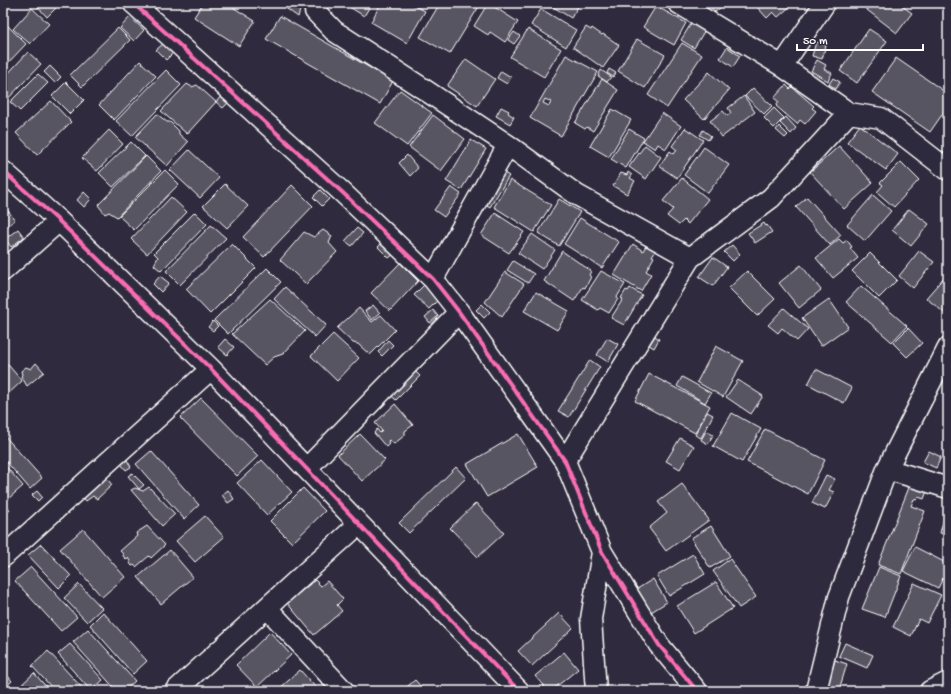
<svg xmlns="http://www.w3.org/2000/svg" width="951" height="694" viewBox="0 0 951 694" font-family="'Gochi Hand',sans-serif">
	<rect width="100%" height="100%" fill="#2f2a3d"/>
	<filter id="ink" filterUnits="userSpaceOnUse"><feTurbulence type="fractalNoise" baseFrequency=".025" numOctaves="2"/><feDisplacementMap in="SourceGraphic" scale="8" xChannelSelector="R" yChannelSelector="G"/><feConvolveMatrix kernelMatrix="1 2 1 2 8 2 1 2 1" color-interpolation-filters="sRGB"/></filter>
	<g filter="url(#ink)">
		<!-- building -->
		<path fill="#595564" stroke="#fff" fill-rule="evenodd" d="M40,3H61L47,17L37,6Z
			M203,3H226L255,21L239,46L194,17Z
			M281,3H302L298,17L280,4Z
			M343,3H372L364,16Z
			M381,3L386,4L387,3H409L425,11L407,43L371,22Z
			M440,3H481L450,54L420,37Z
			M488,3L518,22L505,42L490,32L488,35L474,26Z
			M525,3H536L533,8Z
			M547,3H580L571,18Z
			M628,3H639L636,8Z
			M707,3H726L715,12Z
			M761,3H794L778,17L773,12L767,18L757,7L761,4Z
			M858,3H898L912,13L897,33Z
			M656,6L686,23L674,45L643,27Z
			M32,8L49,24L30,44L13,29Z
			M541,9L576,30L566,47L531,25Z
			M280,16L393,81L380,104L266,39Z
			M130,17L144,30L134,41L120,28Z
			M3,21L26,44L6,65L3,63Z
			M692,22L705,30L694,48L681,40Z
			M586,27L591,30L592,28L602,35L603,34L619,45L603,68L573,47Z
			M118,28L130,40L82,87L70,75Z
			M528,29L561,49L544,77L510,57Z
			M869,29L887,41L857,83L840,71Z
			M514,32L520,36L514,44L508,40Z
			M637,39L665,55L645,88L618,71Z
			M816,42L826,45L822,59L812,56Z
			M682,43L702,55L667,108L648,95Z
			M163,44L173,53L166,60L156,50Z
			M727,47L740,56L733,67L720,58Z
			M28,52L41,64L3,104V79Z
			M566,55L598,72L561,136L530,118ZM545,99L551,102L549,106L543,103Z
			M896,58L948,94V106L930,132L872,92Z
			M466,59L495,79L477,106L447,86Z
			M817,60L826,65L824,69L832,73L828,81L811,71Z
			M140,61L156,76L114,120L99,105Z
			M50,66L61,77L55,83L44,72Z
			M609,69L616,73L613,77L607,73Z
			M166,70L181,85L132,136L116,121Z
			M601,70L611,77L607,82L598,76Z
			M501,71L511,77L507,84L497,78Z
			M709,72L729,90L704,119L683,100Z
			M38,74L48,83L20,111L10,102Z
			M833,78L840,82L836,89L829,84Z
			M602,79L618,90L593,131L587,127L585,129L575,123Z
			M66,82L84,100L70,114L52,96Z
			M187,84L192,87L197,85L216,102L187,134L161,111Z
			M786,85L790,89L792,87L814,106L812,108L816,111L805,124L800,120L797,124L776,106L779,102L774,98Z
			M753,88L772,106L764,114L745,96Z
			M400,90L432,113L407,146L375,123Z
			M222,95L229,102L223,108L216,102Z
			M744,96L755,112L722,137L710,121L723,111L727,116L731,113L728,108Z
			M51,101L71,122L37,155L16,133Z
			M501,107L509,111L508,113L514,117L510,124L496,116Z
			M774,108L784,118L774,128L764,118Z
			M612,109L631,120L609,157L590,146Z
			M662,113L681,126L666,149L658,144L655,149L643,141Z
			M157,114L167,122H170L179,131V134L188,142L167,166L135,137Z
			M433,115L465,139L441,171L409,147Z
			M786,117L796,128L791,134L780,123Z
			M860,125L898,154L886,170L847,142Z
			M779,126L788,135L785,138L776,130Z
			M685,128L703,140L677,178L659,166L670,151L674,154L677,150L672,146Z
			M629,129L644,138L626,168L611,159Z
			M109,130L123,144L97,171L82,158Z
			M703,130L711,136L708,140L700,135Z
			M471,140L486,149L461,190L446,181Z
			M131,142L145,156L113,187L99,173Z
			M645,145L661,157L646,179L629,167Z
			M839,146L873,183L844,209L810,172Z
			M704,147L729,165L708,193L684,175Z
			M189,150L219,178L200,198L170,170Z
			M407,155L418,168L410,176L399,163Z
			M146,156L161,171L117,217L109,212L105,214L98,205Z
			M901,162L919,180L894,207L877,192L883,185L880,183Z
			M165,170L179,184L134,230L119,216Z
			M499,170L509,176L490,207L481,201Z
			M628,172L632,175L630,178L635,181L627,194L613,186L621,173L627,175Z
			M682,178L708,199L688,224L684,220L679,225L667,216L673,209L663,201Z
			M510,180L551,205L534,232L494,207Z
			M225,184L248,206L227,228L203,206Z
			M292,185L313,206L264,257L243,237Z
			M451,187L461,194L444,217L434,210Z
			M320,190L329,199L322,206L313,197Z
			M84,192L91,199L84,207L77,200Z
			M873,195L891,211L865,241L847,225Z
			M171,197L187,212L147,254L131,239Z
			M807,197L841,235L830,245L796,207Z
			M559,199L580,212L559,246L538,233Z
			M3,204L15,220L5,228L3,226Z
			M909,209L929,224L911,246L892,230Z
			M195,212L207,224L161,271L154,265L158,257L154,253Z
			M495,213L524,232L509,253L481,235Z
			M580,218L619,242L602,268L564,244Z
			M764,223L766,226L767,225L772,232L755,243L748,233Z
			M211,225L226,238L180,285L166,271Z
			M357,228L363,233L352,246L345,241Z
			M18,229L24,237L11,247L5,239Z
			M323,230L332,236L329,243L337,252L306,284L280,260L304,232L314,237Z
			M532,234L555,250L542,269L518,253Z
			M839,239L843,243L847,240L852,247L850,248L858,258L833,278L816,258Z
			M383,242L394,254L389,258L378,247Z
			M648,242L657,248L652,256L654,257L646,271L651,274L641,291L614,275L633,244L643,251Z
			M232,244L256,268L210,314L186,289Z
			M732,245L740,254L733,261L724,252Z
			M562,251L591,271L589,275L591,277L585,288L583,287L574,301L544,281Z
			M919,251L934,262L913,288L899,276Z
			M870,253L897,280L879,298L852,271Z
			M713,257L727,267L713,286L699,277Z
			M513,261L534,274L528,283L507,270Z
			M400,263L418,281L390,311L371,293Z
			M801,265L821,290L799,308L779,283Z
			M267,268L281,282L228,334L214,320Z
			M601,271L625,284L617,297L618,299L609,313L600,308L598,310L582,300Z
			M747,271L775,299L757,316L729,288Z
			M505,272L524,284L502,317L485,302Z
			M160,276L169,283L161,292L153,284Z
			M945,276L948,279V313L947,315L926,298Z
			M425,284L439,299L429,309L414,295Z
			M861,286L907,326L892,342L846,302Z
			M285,287L326,325L315,337L274,299Z
			M630,288L642,295L624,325L611,318L623,299L621,298L626,290L628,291Z
			M536,292L569,311L557,330L524,311Z
			M270,299L305,331L283,354L274,357L265,365L232,334Z
			M829,299L848,327L821,346L802,318Z
			M482,304L490,312L484,318L476,310Z
			M373,305L380,313L372,320L365,311Z
			M359,308L372,322L381,315L395,330L370,355L358,344L353,343L337,328Z
			M784,308L808,329L797,341L782,328L778,333L768,325Z
			M433,310L438,316L430,323L425,317Z
			M213,321L218,326L213,331L208,327Z
			M908,328L922,343L907,357L893,343Z
			M333,334L359,358L337,381L311,356Z
			M655,336L659,339L654,348L649,345Z
			M607,338L618,344L608,362L597,355Z
			M225,339L234,347L227,355L218,347Z
			M388,340L393,345L382,356L378,352Z
			M716,346L743,361L723,397L697,382Z
			M3,359L22,381L7,395L3,391Z
			M590,360L600,367L569,417L558,411Z
			M36,363L44,372L27,386L21,376L22,375L21,371L26,367L31,369Z
			M411,367L420,376L396,400L387,392Z
			M816,369L852,388L844,403L808,384Z
			M649,374L710,406L695,433L635,401Z
			M682,377L711,393L705,403L677,386Z
			M738,380L763,396L751,414L726,397Z
			M201,398L258,456L237,476L180,418Z
			M395,404L413,425L405,431V435L394,444L389,440L388,441L389,444L386,447L374,433L377,429L380,433L382,431L375,423Z
			M707,412L713,415L701,438L695,435Z
			M732,413L761,429L742,462L713,446Z
			M765,429L825,460L808,494L747,462Z
			M706,431L713,435L708,444L701,440Z
			M3,434L42,478L30,489L3,458Z
			M360,434L385,460L362,481L338,455Z
			M518,434L538,467L487,497L467,464Z
			M680,438L694,446L680,469L666,461Z
			M151,451L199,505L184,519L136,464Z
			M929,451L941,457L936,468L923,462Z
			M127,460L131,467L126,470L121,464Z
			M262,460L292,492L267,515L237,483Z
			M3,463L23,486L8,499L3,493Z
			M456,467L466,478L409,533L399,523Z
			M103,473L112,485L97,499L93,496L86,501L79,493Z
			M132,473L144,485L139,489L128,476Z
			M826,475L835,479L829,490L834,492L825,509L812,503Z
			M682,484L709,520L666,551L649,528L667,513L658,502Z
			M910,485L927,491L924,499L918,497L917,500L914,499L911,506L925,511L901,574L878,565Z
			M149,487L175,514L162,526L131,490L135,488L143,491Z
			M303,488L325,511L292,543L270,521Z
			M228,490L234,499L228,503L222,495Z
			M37,491L42,497L38,501L32,495Z
			M3,501L10,510L3,516Z
			M476,503L504,533L478,557L450,528Z
			M945,514L948,515V535L940,533Z
			M205,516L224,537L195,562L176,541Z
			M147,526L165,545L151,558L149,556L136,567L134,565L132,566L130,563V561L128,558L126,559L123,556V554L120,551L137,536L136,533Z
			M711,526L730,556L710,568L691,538Z
			M83,529L125,577L102,597L60,549Z
			M41,544L71,576L59,588L28,555Z
			M915,547L948,564V569L938,588L903,571Z
			M170,550L193,577L161,604L138,577Z
			M693,554L705,574L669,596L657,576Z
			M730,559L756,597L739,608L713,571Z
			M31,567L77,617L61,631L15,581Z
			M879,567L901,576L885,617L862,609Z
			M653,579L667,602L648,614L634,591Z
			M315,580L321,586L327,581L343,599L337,605L342,611L314,635L287,603Z
			M716,582L733,608L694,633L677,606Z
			M914,583L941,595L927,623L919,619L911,636L893,627Z
			M79,584L102,608L87,622L64,598Z
			M103,612L147,661L133,674L90,625Z
			M559,613L573,628L532,666L518,651Z
			M88,629L135,681L124,691H117L73,642Z
			M270,632L291,655L257,687L236,665Z
			M845,643L873,655L867,668L839,656Z
			M70,644L103,680L91,691L58,654Z
			M48,651L85,691H55L32,666Z
			M564,652L578,669L551,691H548L535,676Z
			M835,660L847,664L839,690L827,686Z
			M3,670L12,681L3,689Z
			M300,670L319,691H277Z
			M34,673L50,691H23L19,687Z
			M415,680L425,691H402Z"/>
		<g fill="none" stroke-linecap="round" stroke-linejoin="round">
			<!-- street casing -->
			<g stroke="#fff" stroke-width="23">
				<path id="street" d="M133,3L343,193L433,279L459,312L565,461L602,552L659,645L697,691
					M315,3V11L334,31L419,86L508,145L577,195L690,258
					M678,3L782,66L849,113L881,118L948,170
					M782,66L825,3
					M3,171L59,221L211,369L519,691
					M3,271L59,221
					M433,279L508,145
					M565,461L690,258L771,198L849,113
					M307,468L459,312
					M887,469L948,488
					M3,557L211,369
					M267,608L344,691
					M175,691L359,524
					M596,691L591,619L602,552
					M816,691L839,597L887,469L948,348
					M930,691L948,682"/>
			</g>
			<!-- street -->
			<use href="#street" stroke="#2f2a3d" stroke-width="20"/>
			<!-- cycleway casing -->
			<g stroke="#2f2a3d" stroke-width="6">
				<path id="cycleway" d="M133,3L343,193L433,279L459,312L565,461L602,552L659,645L697,691
					M3,171L59,221L211,369L519,691"/>
			</g>
			<!-- cycleway -->
			<use href="#cycleway" stroke="#f96db3" stroke-width="4"/>
		</g>
	</g>
	<!-- margin -->
	<rect width="951" height="694" fill="none" stroke="#2f2a3d" stroke-width="16"/>
	<rect x="8" y="8" width="935" height="678" fill="none" stroke="#fff" stroke-width="1.5" filter="url(#ink)"/>
	<!-- scale -->
	<path d="M797 44v6h126v-6" fill="none" stroke="#ffffff" stroke-width="2"/>
	<text x="803" y="44" font-size="12" fill="#ffffff" stroke="#2f2a3d" stroke-width="3" paint-order="stroke">50 m</text>
</svg>
